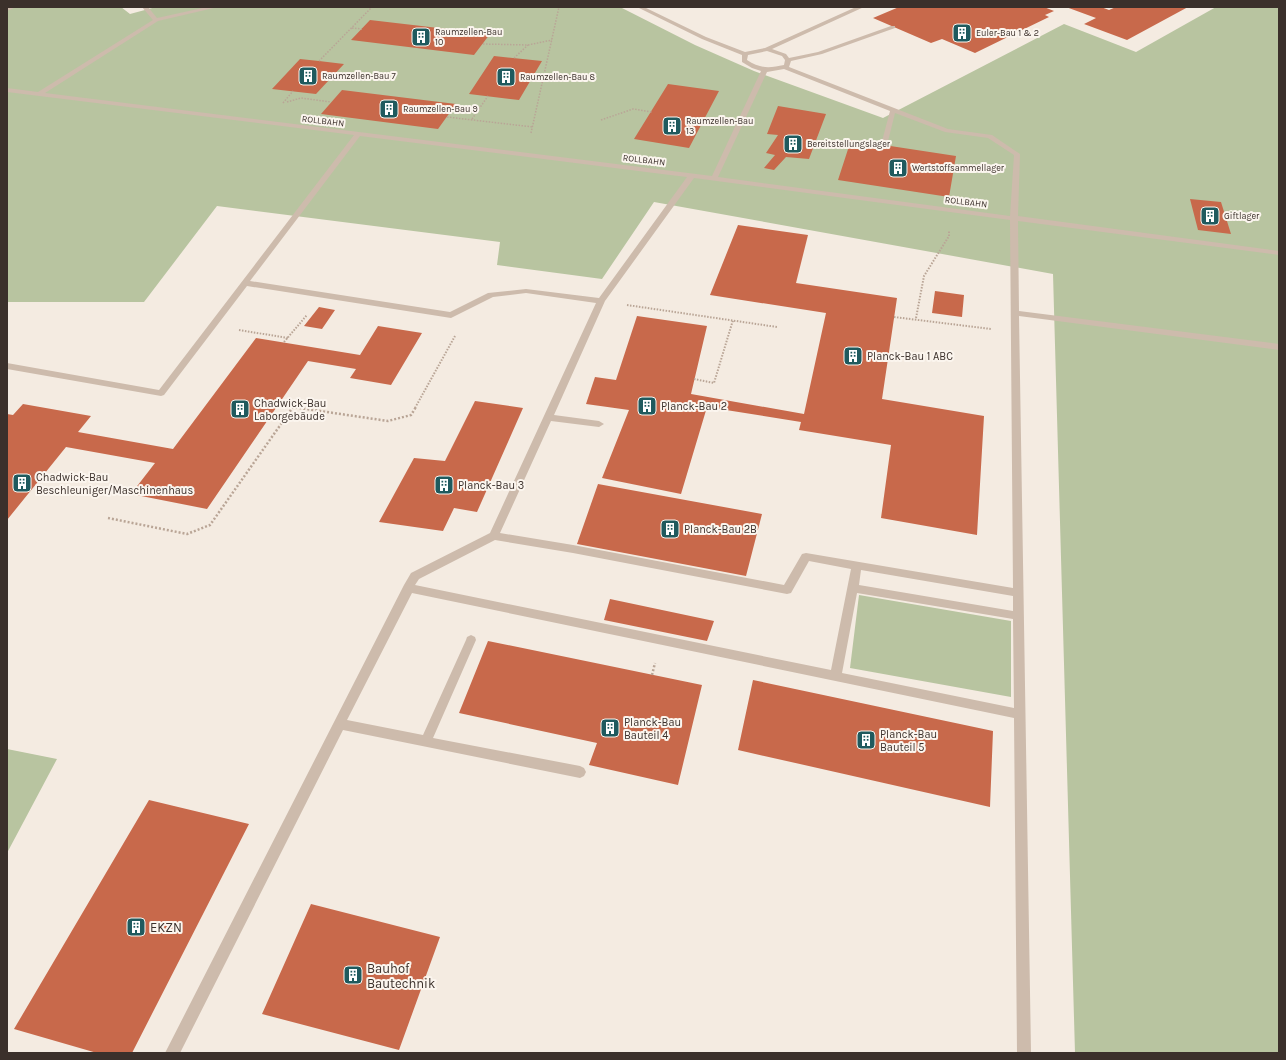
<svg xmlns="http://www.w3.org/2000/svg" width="1286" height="1060" viewBox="0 0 1286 1060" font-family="Karla,sans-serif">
	<rect width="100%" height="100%" fill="#f4ebe1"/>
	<!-- green -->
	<path fill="#b8c4a0" d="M7,7H121L130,14L156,7H620L695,45L754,71L883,118L1064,24L1136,52L1216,7H1279V1053H1075L1053,274L654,202L602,279L497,265L500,242L217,206L144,302H7Z
		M859,595L1011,621V697L850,668Z
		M7,749L57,759L7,853Z"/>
	<!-- building -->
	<path fill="#c8694b" d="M899,7H1044L1054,11L1045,15L1049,17L975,53L942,39L931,43L873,18Z
		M1066,7H1101L1109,10L1116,7H1188L1127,40L1084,24L1096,18Z
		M370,20L490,34L474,55L351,40Z
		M494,56L542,61L519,100L469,94Z
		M300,59L319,61L344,64L316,94L272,89Z
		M668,84L719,91L689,148L634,139Z
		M342,90L456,104L438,129L321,114Z
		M778,106L826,114L809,159L786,157L774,170L764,168L775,155L766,153L778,135L767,134Z
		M851,140L956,156L949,197L838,180Z
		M1190,199L1221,202L1231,234L1198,230Z
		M738,225L808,235L796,283L897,298L882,399L984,416L977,535L881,518L891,445L799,430L801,422L707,407L681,494L602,478L629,410L586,404L595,377L616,380L637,316L707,326L691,394L804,414L826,313L710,295Z
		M935,291L964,295L962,317L932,313Z
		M319,307L335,310L322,329L304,326Z
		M378,326L422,333L391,385L350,378L356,369L308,361L207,509L131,494L155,463L66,447L7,520V414L13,415L23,404L91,416L78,432L173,449L256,338L360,355Z
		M475,401L523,408L477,512L454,508L443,531L379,522L414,458L445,461Z
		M598,484L762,514L746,576L577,544Z
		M610,599L714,621L707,641L604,620Z
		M488,641L702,685L678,785L589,765L597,743L459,713Z
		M753,680L993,731L990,807L738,750Z
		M149,800L249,824L132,1053H97L14,1029Z
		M311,904L440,937L399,1050L262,1014Z"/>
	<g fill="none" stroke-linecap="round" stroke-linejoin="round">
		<!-- path-far2 -->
		<path stroke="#b9a596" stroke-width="1.5" stroke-dasharray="1.5 1.5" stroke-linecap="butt" d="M352,28L362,29
			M483,44L528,45L552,40
			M514,58L528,45
			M319,61L372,7
			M287,102L301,98L331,102
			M283,103L293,91
			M447,117L533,127
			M472,119L488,96
			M601,120L633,109L652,112
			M531,133L559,7"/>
		<!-- path-far1 -->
		<path stroke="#b9a596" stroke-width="2" stroke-dasharray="1.5 1.5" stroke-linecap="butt" d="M627,305L777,327
			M894,317L991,329
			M916,318L924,276L949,236V231
			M239,330L288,338
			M284,342L307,315
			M694,379L714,383L733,320
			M292,408H299
			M415,408L455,336"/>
		<!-- path -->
		<path stroke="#b9a596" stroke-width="2.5" stroke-dasharray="2 2" stroke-linecap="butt" d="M108,518L187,534L210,525L293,407L388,421L411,415L416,407
			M652,675L655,663"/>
		<!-- lane -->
		<path fill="#cdbbac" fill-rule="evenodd" d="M7,7H16L7,11Z
			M142,7H148L157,18L207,7H218L158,21L45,93L712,176L761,71L752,68L742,62V55L702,39L637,7H644L706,37L745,52L765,48L856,7H864L772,49L786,54L789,58L818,52L891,26H895V28L822,54L791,61L789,67L948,129L992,135L1020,154L1018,216L1279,251V255L1018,221L1019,311L1279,344V350L1019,316L1031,1053H1017L1014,718L412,593L347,720L423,735L466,640L467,637L471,635L475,637L476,640L433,738L580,766L584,768L586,772L584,776L580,778L343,730L180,1053H165L404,585L411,573L490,533L596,303L526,293L493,297L451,318L247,286L164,395L161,396L7,369V363L159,390L354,135L7,92V88L38,92L153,20ZM767,51L782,56L785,60L784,65C770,68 760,69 747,60L748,55ZM784,69L890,111L881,145L882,146L887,145L895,113L945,132L988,138L1014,155L1010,216L718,177L767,72ZM360,136L662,174L687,177L599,298L526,289L488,293L450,312L250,281ZM694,178L1010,220L1013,588L806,553L802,554L784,585L573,545L500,533L551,421L599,427L604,424L599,421L554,415L605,301ZM495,540L573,553L787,594L791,593L809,561L851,569L831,670L415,585L419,579ZM861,570L1013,596V611L859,585ZM857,593L1013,619L1014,708L842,673Z"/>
	</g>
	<!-- icons -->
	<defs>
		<g id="building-square" transform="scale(1)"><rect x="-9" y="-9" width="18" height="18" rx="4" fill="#1f5a5e" stroke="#fbf5ee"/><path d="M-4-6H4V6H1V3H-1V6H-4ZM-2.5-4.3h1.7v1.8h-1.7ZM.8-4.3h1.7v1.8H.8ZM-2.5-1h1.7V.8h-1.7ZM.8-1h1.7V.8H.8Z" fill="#fff"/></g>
	</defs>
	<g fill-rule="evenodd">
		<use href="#building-square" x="962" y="33"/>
		<use href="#building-square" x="421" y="37"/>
		<use href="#building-square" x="308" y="76"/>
		<use href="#building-square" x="506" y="77"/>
		<use href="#building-square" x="389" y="109"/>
		<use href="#building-square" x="672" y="126"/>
		<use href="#building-square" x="793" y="144"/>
		<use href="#building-square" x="898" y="168"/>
		<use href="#building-square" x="1210" y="216"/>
		<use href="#building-square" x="853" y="356"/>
		<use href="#building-square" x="647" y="406"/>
		<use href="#building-square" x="240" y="409"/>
		<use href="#building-square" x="22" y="483"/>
		<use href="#building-square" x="444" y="485"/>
		<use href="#building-square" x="670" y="529"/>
		<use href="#building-square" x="610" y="728"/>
		<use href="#building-square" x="866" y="740"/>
		<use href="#building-square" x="136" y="927"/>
		<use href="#building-square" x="353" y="975"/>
	</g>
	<g text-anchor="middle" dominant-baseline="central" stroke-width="4" stroke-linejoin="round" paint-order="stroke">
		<!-- far-poi labels -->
		<g font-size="9" fill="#3b302b" stroke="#fbf5ee" text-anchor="start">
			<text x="435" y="32">Raumzellen-Bau<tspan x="435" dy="10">10</tspan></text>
			<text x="976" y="33">Euler-Bau 1 &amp; 2</text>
			<text x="322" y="76">Raumzellen-Bau 7</text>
			<text x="520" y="77">Raumzellen-Bau 8</text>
			<text x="403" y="109">Raumzellen-Bau 9</text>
			<text x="686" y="121">Raumzellen-Bau<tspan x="686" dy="10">13</tspan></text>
			<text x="807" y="144">Bereitstellungslager</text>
			<text x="912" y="168">Wertstoffsammellager</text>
			<text x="1224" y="216">Giftlager</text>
		</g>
		<!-- far-street labels -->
		<g font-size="9" fill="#3b302b" stroke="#fbf5ee">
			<text transform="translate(323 121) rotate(7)">ROLLBAHN</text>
			<text transform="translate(644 160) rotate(7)">ROLLBAHN</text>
			<text transform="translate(966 202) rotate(7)">ROLLBAHN</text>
		</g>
		<!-- poi labels -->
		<g font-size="11" fill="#3b302b" stroke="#fbf5ee" text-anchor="start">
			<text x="867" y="356">Planck-Bau 1 ABC</text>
			<text x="254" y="403">Chadwick-Bau<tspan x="254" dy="13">Laborgebäude</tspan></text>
			<text x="661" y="406">Planck-Bau 2</text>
			<text x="36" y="477">Chadwick-Bau<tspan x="36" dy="13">Beschleuniger/Maschinenhaus</tspan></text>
			<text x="458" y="485">Planck-Bau 3</text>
			<text x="684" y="529">Planck-Bau 2B</text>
			<text x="624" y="722">Planck-Bau<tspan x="624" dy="13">Bauteil 4</tspan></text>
			<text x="880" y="734">Planck-Bau<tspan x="880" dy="13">Bauteil 5</tspan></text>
		</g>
		<!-- near-poi labels -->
		<g font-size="13" fill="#3b302b" stroke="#fbf5ee" text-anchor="start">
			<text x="150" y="927">EKZN</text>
			<text x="367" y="968">Bauhof<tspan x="367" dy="15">Bautechnik</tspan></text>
		</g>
	</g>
	<!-- border -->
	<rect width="1286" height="1060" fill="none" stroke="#3b302b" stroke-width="16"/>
</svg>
